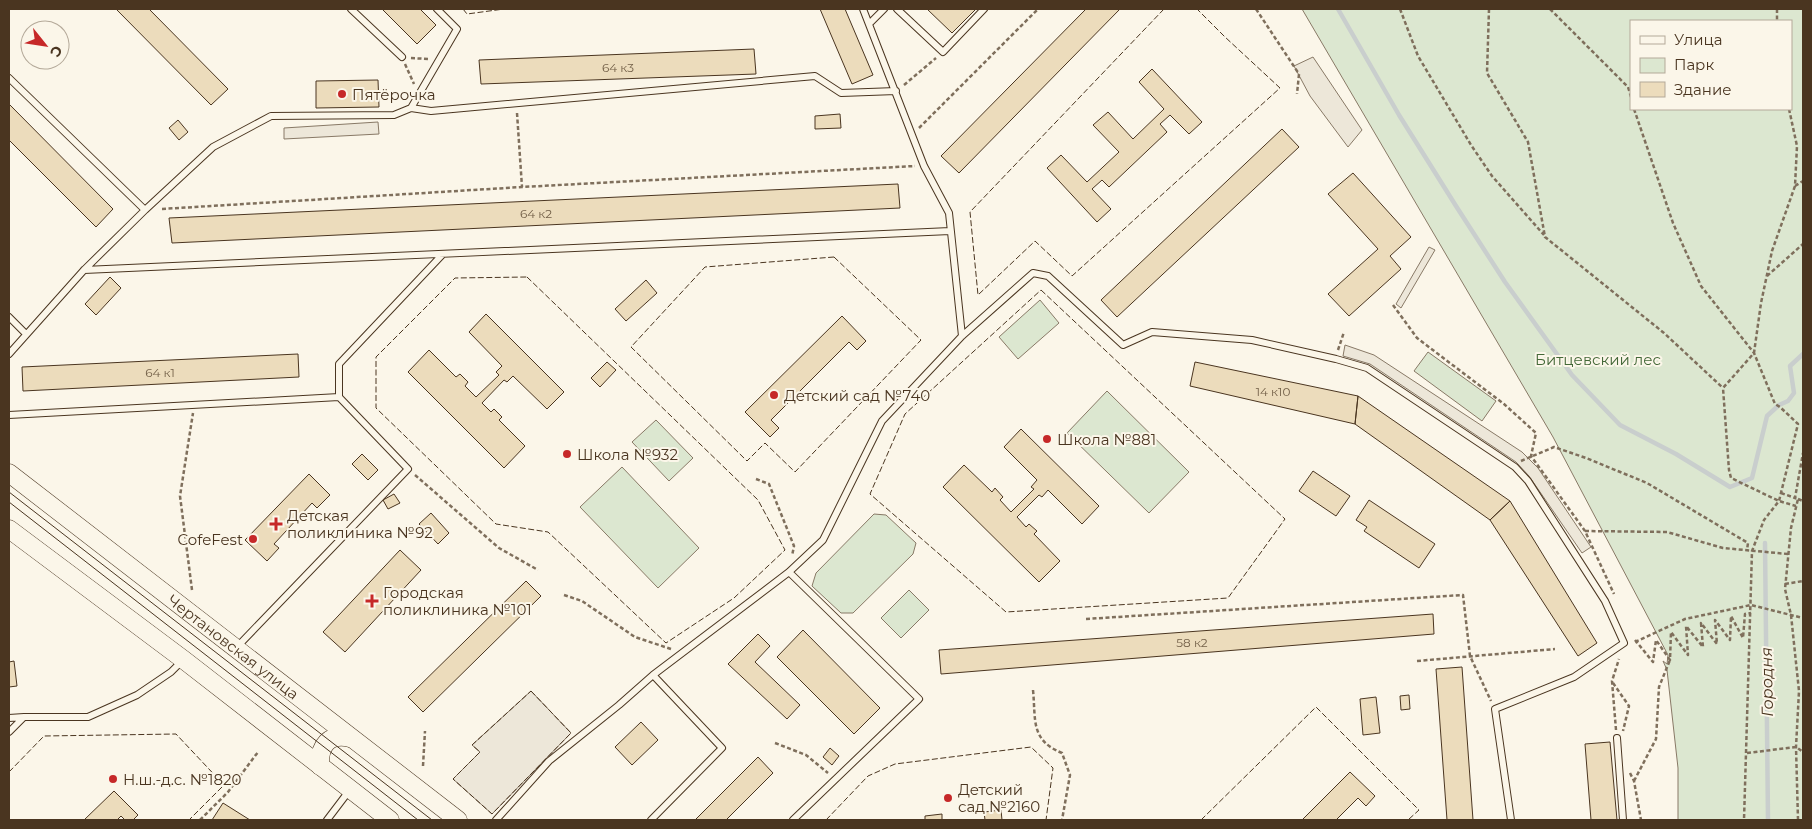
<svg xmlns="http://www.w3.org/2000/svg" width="1812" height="829" viewBox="0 0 1812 829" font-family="Montserrat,sans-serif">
	<rect width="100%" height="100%" fill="#fbf6e9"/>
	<!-- green -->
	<path fill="#dce7d0" stroke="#887966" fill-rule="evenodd" d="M1302,9H1803V820H1678V768L1667,670L1663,661L1667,664L1668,655L1553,437ZM1791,21V109H1631V21Z
		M1040,300L1059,323L1018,359L999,337Z
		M1428,352L1496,401L1482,421L1414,371Z
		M1107,391L1189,472L1149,513L1067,433Z
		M656,420L693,458L669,481L632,442Z
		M622,467L699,548L658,588L580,507Z
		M874,514L886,515L916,543L913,554L853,613H841L812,586L816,573Z
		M909,590L929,610L901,638L881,618Z"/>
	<!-- parking -->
	<path fill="#ede7d9" stroke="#887966" d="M1313,57L1362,130L1348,147L1310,96L1294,66Z
		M378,122L379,134L284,139V128Z
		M1429,247L1435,250L1401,308L1396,304Z
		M1345,345L1374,355L1522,452L1538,468L1591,547L1582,553L1529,476L1516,462L1370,364L1343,356Z
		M531,691L571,733L492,814L453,779L480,752L472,745Z"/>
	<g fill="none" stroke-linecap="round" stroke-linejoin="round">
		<!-- stream -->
		<path stroke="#c9cecd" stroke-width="4.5" d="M1338,9L1399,115L1456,206L1505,282L1572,375L1620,425L1676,454L1730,487L1752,478L1767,416L1779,405L1788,401L1794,393L1790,366L1803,354
			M1765,543L1768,820"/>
	</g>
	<!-- building -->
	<path fill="#ecdcbc" stroke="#4a3520" d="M116,9H149L228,89L211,105Z
		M382,9H420L436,25L417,44Z
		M820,9H845L873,75L852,84Z
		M927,9H976L952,33Z
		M1086,9H1120L959,173L941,156Z
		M754,49L756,74L481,84L479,60Z
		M1152,69L1202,122L1189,134L1170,115L1160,124L1167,132L1109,187L1102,180L1092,189L1111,209L1097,222L1047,168L1061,155L1087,182L1119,152L1093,125L1108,112L1133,139L1164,109L1139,82Z
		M378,80L379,107L316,108V81Z
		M9,104L113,209L96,227L9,140Z
		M840,114L841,128L815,129V116Z
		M178,120L188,132L179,140L169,128Z
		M1282,129L1299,147L1117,317L1101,300Z
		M1353,173L1411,237L1390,256L1401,269L1349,316L1328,294L1378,249L1328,194Z
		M898,184L900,208L172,243L169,218Z
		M110,277L121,288L96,315L85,304Z
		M646,280L657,293L626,321L615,309Z
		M486,314L564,392L547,409L513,376L507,382L504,380L482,403L491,412L494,409L502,417L499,420L525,446L504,468L408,372L429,350L456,377L460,374L468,382L465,386L476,397L499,375L496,372L502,366L469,332Z
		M842,316L866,341L857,350L849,342L771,420L779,428L770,437L745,412Z
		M298,354L299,377L23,391L22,367Z
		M607,362L616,370L600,387L591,378Z
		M1195,362L1358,396L1355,424L1190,386Z
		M1358,396L1510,501L1490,520L1355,424Z
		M1021,429L1099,506L1082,524L1048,490L1042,497L1039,495L1017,517L1026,527L1029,524L1037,531L1034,534L1060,561L1039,582L943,487L964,465L992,492L995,488L1003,497L1000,500L1011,512L1034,489L1031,487L1037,480L1004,447Z
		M362,454L378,470L368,480L352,464Z
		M1313,471L1350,496L1336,516L1299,491Z
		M309,474L330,495L317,508L312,503L274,544L279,548L267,561L245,540Z
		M394,494L400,503L388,509L383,500Z
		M1369,500L1435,544L1419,568L1364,531L1367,527L1356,520Z
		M1510,501L1597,643L1578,656L1490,520Z
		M431,513L449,533L438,544L419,524Z
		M400,550L421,570L345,652L323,632Z
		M526,581L541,596L423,712L408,697Z
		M1433,614L1434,634L941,674L939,650Z
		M803,630L880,708L854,734L777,657Z
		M758,634L770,646L755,662L800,705L787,719L728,664Z
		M14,661L17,686L9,687V662Z
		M1462,667L1473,820H1447L1436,669Z
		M1409,695L1410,709L1401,710L1400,696Z
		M1376,697L1380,733L1363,735L1360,699Z
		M641,722L658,740L632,765L615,747Z
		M1610,742L1617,820H1591L1585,744Z
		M830,748L839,756L832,765L823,757Z
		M758,757L773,773L726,820H695Z
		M1350,772L1375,796L1366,806L1358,798L1336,820H1302Z
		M114,791L138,815L133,820H125L121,816L117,820H84Z
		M223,803L250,820H212Z
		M1001,810L1002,820H985L984,812Z
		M942,814V820H925V816Z"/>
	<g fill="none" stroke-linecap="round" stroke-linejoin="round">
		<!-- lane casing -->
		<g stroke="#4a3520" stroke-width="8">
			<path id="lane" d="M351,9L402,57
				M863,9L924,166L949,213L962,336
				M897,9L943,52L984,9
				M869,24L884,9
				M9,78L145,210
				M411,108L457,29L437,9
				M84,270L950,231
				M9,317L26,334
				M9,354L84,270L145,210L213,147L271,116L394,115L411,108L431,111L815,76L841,93L896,91
				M9,415L339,397
				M789,572L919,699L793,820
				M236,648L408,469L339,397V364L442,255
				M9,718L24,717
				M9,732L24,717H88L137,695L171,672L182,661
				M1617,738L1623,820
				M327,820L349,791
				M496,820L549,761L619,705L653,675L789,572L823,540L882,421L962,336L1033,273L1048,276L1123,345L1152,332L1252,340L1336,359L1367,368L1515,467L1528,481L1605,601L1624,643L1574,677L1495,709L1511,820
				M651,820L722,748L653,675"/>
		</g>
		<!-- secondary casing -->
		<g stroke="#4a3520" stroke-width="19">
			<g id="secondary">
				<path id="s1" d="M9,473L458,820"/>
				<path d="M9,529L184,660L390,820"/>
				<path d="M320,766C319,745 329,733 350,738"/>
			</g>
		</g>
		<!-- path -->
		<path stroke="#7f6f5c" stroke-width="2.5" stroke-dasharray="4 2.5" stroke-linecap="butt" d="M1256,9L1299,74L1297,94
			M1400,9L1418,56L1471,145L1492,176L1544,235
			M1489,9L1487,73L1528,142L1545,237L1664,333L1723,388
			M1550,9L1628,87L1631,97
			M1777,9V21
			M411,58L428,59
			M405,64L414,84
			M904,85L936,58
			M1634,109L1673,223L1701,286L1754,353L1775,404L1780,407L1798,424L1779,501L1764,520L1752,551L1744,820
			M1789,109L1797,146L1795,186L1772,251L1761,303L1754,353L1723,388L1729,470L1731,478L1779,501L1796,506
			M517,113L522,187
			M919,128L1038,9
			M1795,186L1803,181
			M162,209L522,187L915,166
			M1767,276L1803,244
			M1393,305L1417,338L1504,404L1536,433L1531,456L1585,531L1614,594
			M1338,350L1344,332
			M1521,461L1554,447L1586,458L1647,483L1748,543L1747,550
			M415,475L499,548L538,570
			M756,479L769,484L794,546L792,556
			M1781,493L1795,498
			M1798,499L1803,501
			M1585,531L1667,532L1723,548L1788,554
			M1785,584L1803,581
			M192,590L180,496L193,413
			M564,595L582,601L635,637L671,649
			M1086,619L1463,595L1470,656L1491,701
			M1635,640L1653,662L1656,640L1670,660L1671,632L1688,655L1686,626L1703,647L1701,623L1717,644L1715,620L1730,640L1731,616L1743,638L1745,614L1751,613
			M1635,642L1685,619L1751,605L1803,618
			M1417,661L1555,649
			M1613,683L1629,706L1623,731
			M1033,690C1036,720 1030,740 1062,753L1070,775L1062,820
			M1616,730L1612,681L1619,659
			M775,743L806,755L828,773
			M1747,753L1796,747L1803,752
			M423,766L425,731
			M1630,773L1634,781L1641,820
			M1634,781L1656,739L1659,687L1670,660
			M200,820L228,792L258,752
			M1798,820L1796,747L1799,691L1791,615L1785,589L1791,528L1798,499L1795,498L1803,453"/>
		<!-- lane -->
		<use href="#lane" stroke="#fbf6e9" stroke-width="6"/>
		<!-- secondary -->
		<use href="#secondary" stroke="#fbf6e9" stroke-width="18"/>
		<!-- tram -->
		<path stroke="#4a3520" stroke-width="1" d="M9,492L432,820
			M9,502L418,820"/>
		<!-- fence -->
		<path stroke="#4a3520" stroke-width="1" stroke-dasharray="6 2.5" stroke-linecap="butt" d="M463,9L467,14L504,9
			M1164,9L970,212L978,295L1035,241L1072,276L1280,88L1225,37L1197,9
			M834,257L921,340L795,472L765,443L747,461L631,347L705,267Z
			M527,277L758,500L785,550L734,598L666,643L548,532L496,524L376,408V357L455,278Z
			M1041,290L1285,519L1228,598L1006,612L870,494L905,414Z
			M531,691L571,733L492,814L453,779L480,752L472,745Z
			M9,772L44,736L176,734L224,785L189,820
			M826,820L868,776L895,764L1031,747L1053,768L1046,820
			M1201,820L1316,707L1419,810L1408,820"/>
	</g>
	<!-- markers -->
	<g fill="#c62828" stroke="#fbf6e9" stroke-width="2">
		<circle cx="342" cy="94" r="5"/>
		<circle cx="774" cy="395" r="5"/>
		<circle cx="1047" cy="439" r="5"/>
		<circle cx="567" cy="454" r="5"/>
		<path d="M273.5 516.5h5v5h5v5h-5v5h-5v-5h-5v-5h5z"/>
		<circle cx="253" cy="539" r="5"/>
		<path d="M369.5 593.5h5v5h5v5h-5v5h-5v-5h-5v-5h5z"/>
		<circle cx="113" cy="779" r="5"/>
		<circle cx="948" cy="798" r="5"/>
	</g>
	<g text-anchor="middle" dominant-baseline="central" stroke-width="4" stroke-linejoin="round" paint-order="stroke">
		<!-- number labels -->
		<g font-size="12" fill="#725f47">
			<text x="618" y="67">64 к3</text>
			<text x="536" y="213">64 к2</text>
			<text x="160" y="372">64 к1</text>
			<text x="1273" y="391">14 к10</text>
			<text x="1192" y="642">58 к2</text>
		</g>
		<!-- poi labels -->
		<g font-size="15" fill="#4a3520" stroke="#fbf6e9" text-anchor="start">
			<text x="352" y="94">Пятёрочка</text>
			<text x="784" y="395">Детский сад №740</text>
			<text x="1057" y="439">Школа №881</text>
			<text x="577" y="454">Школа №932</text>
			<text x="287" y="515">Детская<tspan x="287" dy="17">поликлиника №92</tspan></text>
			<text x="243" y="539" text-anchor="end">CofeFest</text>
			<text x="383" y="592">Городская<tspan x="383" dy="17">поликлиника №101</tspan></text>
			<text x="123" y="779">Н.ш.-д.с. №1820</text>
			<text x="958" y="789">Детский<tspan x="958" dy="17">сад №2160</tspan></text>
		</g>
		<!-- park labels -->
		<g font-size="15" fill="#436837" stroke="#fbf6e9">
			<text x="1598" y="359">Битцевский лес</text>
		</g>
		<!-- street labels -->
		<g font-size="15" fill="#4a3520" stroke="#fbf6e9">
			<text stroke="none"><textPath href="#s1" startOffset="284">Чертановская улица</textPath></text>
		</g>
		<!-- water labels -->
		<g font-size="16" font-style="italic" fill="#4a3520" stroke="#fbf6e9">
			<text transform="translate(1767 682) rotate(-91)">Городня</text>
		</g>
	</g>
	<!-- border -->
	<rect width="1812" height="829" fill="none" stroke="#4a3520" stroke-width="20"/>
	<!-- legend -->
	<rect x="1630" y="20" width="162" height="90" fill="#fbf6e9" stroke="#b4a999"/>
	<rect x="1640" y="36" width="25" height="8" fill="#fbf6e9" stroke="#b4a999"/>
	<text x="1674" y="45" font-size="15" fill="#4a3520">Улица</text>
	<rect x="1640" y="58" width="25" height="15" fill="#dce7d0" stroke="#b4a999"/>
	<text x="1674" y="70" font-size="15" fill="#4a3520">Парк</text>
	<rect x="1640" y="82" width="25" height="15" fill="#ecdcbc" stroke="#b4a999"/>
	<text x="1674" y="95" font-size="15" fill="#4a3520">Здание</text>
	<!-- north arrow -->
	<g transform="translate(45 45) rotate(120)"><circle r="24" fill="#fbf6e9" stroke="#b4a999"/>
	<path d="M0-4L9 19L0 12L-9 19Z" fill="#c62828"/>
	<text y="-8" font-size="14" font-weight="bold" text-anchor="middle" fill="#4a3520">С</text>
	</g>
</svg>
